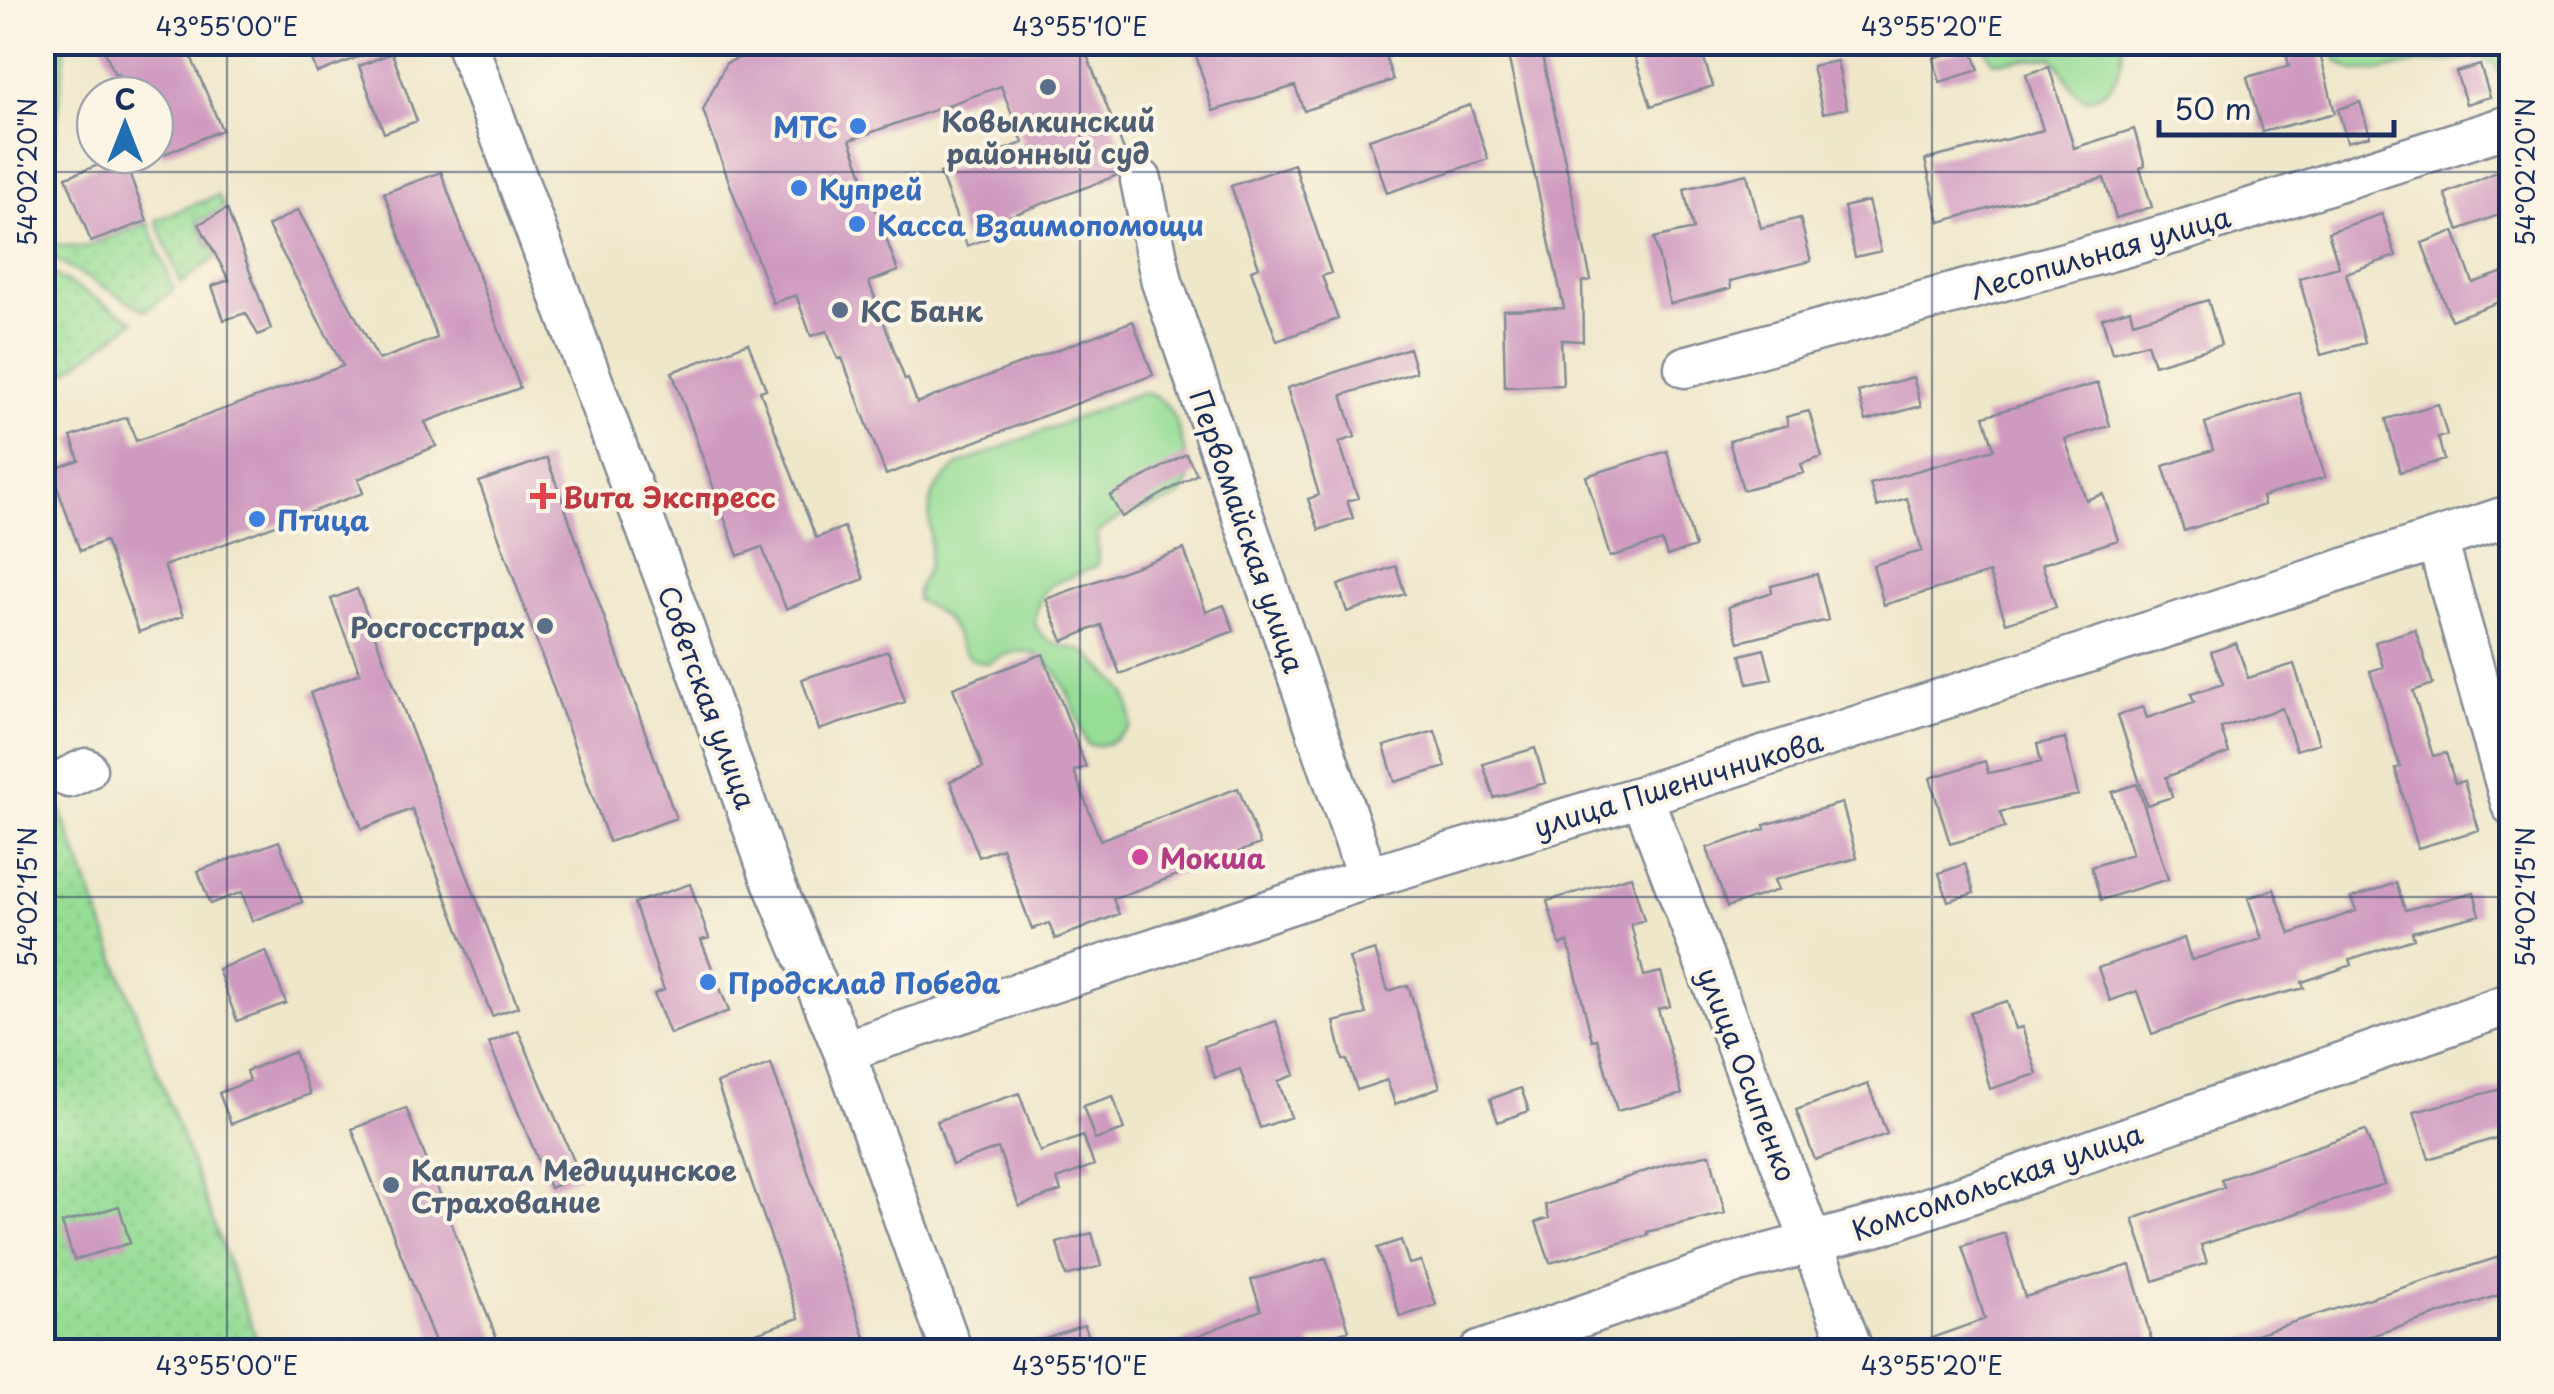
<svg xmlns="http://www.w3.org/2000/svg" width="2554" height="1394" viewBox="0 0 2554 1394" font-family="'Playpen Sans',sans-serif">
	<defs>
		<pattern id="grass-dots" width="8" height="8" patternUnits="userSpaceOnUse" patternTransform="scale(2.5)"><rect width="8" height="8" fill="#96dd96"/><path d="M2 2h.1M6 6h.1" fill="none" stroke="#81be84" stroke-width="1.8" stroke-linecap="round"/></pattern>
	</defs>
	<rect width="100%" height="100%" fill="#fcf5e5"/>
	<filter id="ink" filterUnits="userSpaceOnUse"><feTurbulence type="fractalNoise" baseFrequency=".01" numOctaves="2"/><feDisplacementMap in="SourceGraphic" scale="20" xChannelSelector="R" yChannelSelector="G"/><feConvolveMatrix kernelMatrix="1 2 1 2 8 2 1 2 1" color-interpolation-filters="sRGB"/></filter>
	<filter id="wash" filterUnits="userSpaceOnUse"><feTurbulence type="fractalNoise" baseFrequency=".0048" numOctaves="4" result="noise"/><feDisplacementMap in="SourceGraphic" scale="40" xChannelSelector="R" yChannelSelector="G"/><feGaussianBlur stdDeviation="2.25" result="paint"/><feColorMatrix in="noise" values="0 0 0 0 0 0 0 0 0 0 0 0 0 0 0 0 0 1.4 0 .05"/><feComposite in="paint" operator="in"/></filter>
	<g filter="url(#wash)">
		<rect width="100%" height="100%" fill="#eee7ca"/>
		<!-- grass -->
		<path fill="url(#grass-dots)" stroke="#58867a" stroke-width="2.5" d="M43,42L66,43L43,242L42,43Z
			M218,195L224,207L197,222L211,249L224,242L228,248L181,283L156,220Z
			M148,223L174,289L146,311L51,257L52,245L83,248Z
			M49,272L135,321L68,371L60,369L62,362L47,358L43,364Z
			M42,760L261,1351H43Z"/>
		<!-- garden -->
		<path fill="#96dd96" stroke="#58867a" stroke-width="2.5" d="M1983,43H2122C2124,68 2114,93 2087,99C2067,92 2067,69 2051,57L1993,62Z
			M2329,43H2511V83L2504,81L2494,64L2482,58L2418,63L2382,71H2354L2337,61Z
			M1139,393C1179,393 1181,444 1190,475C1185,508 1150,505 1125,515C1115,519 1106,527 1097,533L1098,565C1064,584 1038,575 1035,624C1049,652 1071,643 1089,654C1093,657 1096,662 1100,666C1122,688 1131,691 1131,726C1118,738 1107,748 1088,745L1084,737C1071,704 1058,642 1010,653C996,657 989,668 974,660C960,653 957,633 948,622C940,611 928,608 917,600C915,584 927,576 929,562C936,512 914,504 958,465Z"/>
		<g id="blocks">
			<!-- building -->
			<path fill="#cf9ac0" d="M101,42H185L222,130L162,155L155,142V95H130L118,73L115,75Z
				M306,42H390V45L317,73Z
				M782,42H1082L1128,161L1118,175L1005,218L1010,230L967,246L940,173L1023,143L1001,86L850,140L898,271L869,282L905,380L908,379L917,403L1133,321L1153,375L886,475L842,358L838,359L827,331L811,336L796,295L773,303L703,110L726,63Z
				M1192,42H1381L1393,80L1304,111L1295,86L1213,111Z
				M1505,42H1539L1591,280L1582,282L1583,341L1561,340L1563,385L1505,387L1503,310L1564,308Z
				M1630,42H1698L1713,86L1651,106Z
				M2283,42H2317L2335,113L2262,132L2247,77L2289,66Z
				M1971,47L1979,70L1940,82L1933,58Z
				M392,53L417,121L384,133L359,66Z
				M1837,61L1847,108L1823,113L1812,66Z
				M2480,65L2490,97L2466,104L2456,72Z
				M2049,67L2074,148L2134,129L2145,166L2140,168L2152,207L2116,218L2104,178L1940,222L1925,160L2043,130L2026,74Z
				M2360,102L2370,136L2347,142L2338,109Z
				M1470,105L1488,159L1387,193L1369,139Z
				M123,156L147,221L91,242L66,177Z
				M1294,164L1331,273L1322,276L1338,319L1277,341L1251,270L1259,267L1231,186Z
				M2499,171L2512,199V210L2459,230L2445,194Z
				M441,172L520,388L425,422L436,446L358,479L363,493L164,566L183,616L139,632L105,541L80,551L51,470L79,460L71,437L127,417L136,441L343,366L268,226L298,210L379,360L437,338L384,193Z
				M1747,174L1761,228L1800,218L1811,261L1730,281L1731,288L1670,304L1654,238L1693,229L1684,189Z
				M1868,201L1881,251L1855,257L1844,207Z
				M227,209L271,329L258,335L246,313L224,320L212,286L229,280L199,224Z
				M2382,214L2396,256L2346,273L2365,343L2321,355L2299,278L2339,267L2328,232Z
				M2454,231L2473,283L2512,269V297L2451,320L2422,243Z
				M2208,300L2221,345L2154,365L2147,343L2112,353L2102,318L2130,309L2133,322Z
				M748,343L766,389L760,391L816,538L844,527L864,579L786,609L762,547L738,556L672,372Z
				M1409,348L1416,372L1342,395L1355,437L1339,442L1358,498L1347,501L1353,518L1319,530L1308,499L1319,495L1287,388Z
				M1913,377L1921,406L1866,421L1858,392Z
				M2098,383L2110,426L2065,439L2086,500L2103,494L2118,540L2042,564L2056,607L2006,623L1989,573L1884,605L1873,565L1922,551L1907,498L1877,507L1870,484L1994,449L1984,416Z
				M2299,392L2325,477L2262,497L2264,505L2184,531L2163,466L2213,450L2205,423Z
				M2438,404L2447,435L2438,437L2444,460L2400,472L2386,419Z
				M1809,411L1822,457L1801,464L1804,473L1743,490L1729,441L1788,425L1786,417Z
				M1667,451L1695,547L1667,556L1662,541L1610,557L1586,476Z
				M1186,454L1197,474L1122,517L1110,496Z
				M547,458L676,818L609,842L479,482Z
				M1184,549L1206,612L1224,605L1234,631L1120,674L1101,625L1063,641L1046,599Z
				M1396,566L1405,594L1347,612L1338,585Z
				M1817,574L1828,620L1739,642L1728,607L1772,592L1771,586Z
				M357,589L518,1007L492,1016L412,809L362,829L310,693L360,673L331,599Z
				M2415,629L2433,684L2413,691L2433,756L2446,753L2455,783L2464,781L2479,830L2418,848L2395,768L2400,767L2370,671L2383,667L2375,642Z
				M2236,643L2248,678L2294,664L2319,743L2296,750L2282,708L2221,728L2229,753L2166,777L2172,797L2147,805L2118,715L2143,707L2147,718L2194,702L2191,694L2223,684L2211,652Z
				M1764,649L1772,679L1748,684L1741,655Z
				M888,651L905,702L819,730L802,679Z
				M1043,654L1086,767L1074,771L1100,840L1238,788L1260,844L1113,899L1119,914L1055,939L1049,923L1032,929L1002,848L979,857L950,781L983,768L953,688Z
				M1435,731L1446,767L1395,782L1384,746Z
				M2065,738L2078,795L2000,812L2005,828L1950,844L1930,778L1985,761L1988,773L2041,762L2037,744Z
				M1535,748L1545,783L1494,798L1483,764Z
				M2137,784L2168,879L2101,900L2091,867L2132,854L2112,792Z
				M1842,803L1857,858L1774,880L1778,890L1727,907L1707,848L1765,829L1764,825Z
				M279,841L302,902L252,921L242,892L210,904L198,871Z
				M1965,864L1974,893L1948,901L1939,873Z
				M1631,876L1644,920L1631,924L1644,976L1661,972L1670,1006L1658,1009L1682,1094L1617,1111L1597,1039L1592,1040L1568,942L1560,945L1547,901Z
				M2396,883L2405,910L2474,892L2480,915L2412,932L2414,939L2350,959L2352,965L2302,982L2304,988L2237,1005L2152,1034L2137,991L2110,1001L2098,968L2184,938L2191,960L2262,939L2248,898L2274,889L2290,934L2356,911L2351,898Z
				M690,884L709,938L701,940L729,1011L670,1034L654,994L664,990L634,903Z
				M1375,950L1388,991L1408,985L1440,1087L1395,1104L1387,1080L1357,1090L1347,1060H1343L1334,1022L1366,1014L1349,958Z
				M266,951L286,1003L237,1021L218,969Z
				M2007,1001L2015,1029L2022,1027L2037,1074L1990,1089L1970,1012Z
				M1276,1021L1295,1075L1278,1081L1291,1117L1260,1128L1240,1069L1215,1078L1204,1046Z
				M518,1030L580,1175L550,1188L489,1043Z
				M294,1052L310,1094L231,1124L219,1093L249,1081L246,1071Z
				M771,1064L870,1352H714L713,1348L799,1318L717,1083Z
				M1868,1084L1887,1134L1815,1160L1796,1110Z
				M2512,1086V1133L2429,1159L2414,1112Z
				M1521,1088L1529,1111L1498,1122L1490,1099Z
				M1019,1093L1040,1152L1083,1136L1094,1165L1057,1179L1061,1191L1019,1206L998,1148L952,1165L937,1121Z
				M1113,1096L1124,1130L1095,1140L1083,1106Z
				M406,1108L502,1352H439L352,1129Z
				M2365,1130L2384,1184L2201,1245L2207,1263L2154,1281L2133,1219L2224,1187L2221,1179Z
				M1710,1154L1725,1213L1647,1232L1648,1235L1550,1263L1536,1222L1549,1218L1545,1205L1667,1164Z
				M119,1206L130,1243L74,1260L62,1223Z
				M1092,1233L1101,1266L1066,1276L1057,1243Z
				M2005,1233L2025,1297L2130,1265L2155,1352H1904L1903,1348L1985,1319L1962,1246Z
				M1401,1240L1409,1264L1421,1261L1436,1305L1400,1317L1377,1248Z
				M2512,1253V1291L2321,1352H2219L2218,1346Z
				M1326,1258L1349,1330L1310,1342L1313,1352H1158L1261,1310L1251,1280Z
				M1084,1325L1093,1352H1018V1347Z"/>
		</g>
	</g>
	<g filter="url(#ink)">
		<use href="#blocks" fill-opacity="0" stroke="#848b94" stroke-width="2.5"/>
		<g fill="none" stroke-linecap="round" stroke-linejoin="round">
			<!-- minor casing -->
			<g stroke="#848b94" stroke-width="45">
				<path id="minor" d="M466,42L679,615L770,874L844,1051L952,1352
					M1141,180L1162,282L1368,878
					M1685,367L2178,232L2512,125
					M2437,540L2512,805
					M69,777L86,769
					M1642,796L1853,1352
					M844,1051L1368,878L1642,796L2512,515
					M1479,1352L1738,1262L1882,1224L2512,1003"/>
			</g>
			<!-- minor -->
			<use href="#minor" stroke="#fff" stroke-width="40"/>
		</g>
	</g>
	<!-- ticks -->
	<path fill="none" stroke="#1b2f5e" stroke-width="2.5" stroke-opacity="0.45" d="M227,42V1352M1080,42V1352M1932,42V1352M42,172H2512M42,897H2512"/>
	<!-- markers -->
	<g fill="#5c6f8a" stroke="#fcf5e5" stroke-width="4">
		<circle cx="1048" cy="87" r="10"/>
		<circle cx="840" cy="310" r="10"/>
		<circle cx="545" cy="626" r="10"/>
		<circle cx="391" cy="1185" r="10"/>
	</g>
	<g fill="#3f7fe0" stroke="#fcf5e5" stroke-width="4">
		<circle cx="858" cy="126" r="10"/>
		<circle cx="799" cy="188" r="10"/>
		<circle cx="857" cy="224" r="10"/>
		<circle cx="257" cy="519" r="10"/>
		<circle cx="708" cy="982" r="10"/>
	</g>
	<path fill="#e0444e" stroke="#fcf5e5" stroke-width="4" d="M538 481h10v10h10v10h-10v10h-10v-10h-10v-10h10z"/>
	<circle fill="#d1479c" stroke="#fcf5e5" stroke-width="4" cx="1140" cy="857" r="10"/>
	<g text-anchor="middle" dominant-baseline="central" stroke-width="8" stroke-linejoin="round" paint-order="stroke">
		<!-- service labels -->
		<g font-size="28" font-weight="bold" fill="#4e5e75" stroke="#fcf5e5" text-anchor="start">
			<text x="1048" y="120" text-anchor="middle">Ковылкинский<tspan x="1048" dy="32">районный суд</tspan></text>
			<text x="860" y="310">КС Банк</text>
			<text x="525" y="626" text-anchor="end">Росгосстрах</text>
			<text x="411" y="1169">Капитал Медицинское<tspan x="411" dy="32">Страхование</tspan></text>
		</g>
		<!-- shop labels -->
		<g font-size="28" font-weight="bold" fill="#366cbe" stroke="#fcf5e5" text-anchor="start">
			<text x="838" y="126" text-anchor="end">МТС</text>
			<text x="819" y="188">Купрей</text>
			<text x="877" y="224">Касса Взаимопомощи</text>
			<text x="277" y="519">Птица</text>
			<text x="728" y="982">Продсклад Победа</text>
		</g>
		<!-- street labels -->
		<g font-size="28" fill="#1b2f5e" stroke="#fcf5e5">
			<text transform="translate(2100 252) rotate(-16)">Лесопильная улица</text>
			<text transform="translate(1248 531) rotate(71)">Первомайская улица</text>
			<text transform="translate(708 697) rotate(70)">Советская улица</text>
			<text transform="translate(1678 783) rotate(-17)">улица Пшеничникова</text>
			<text transform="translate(1748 1074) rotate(69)">улица Осипенко</text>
			<text transform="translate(1997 1181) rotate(-19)">Комсомольская улица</text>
		</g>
		<!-- health labels -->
		<g font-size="28" font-weight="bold" fill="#be3a42" stroke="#fcf5e5" text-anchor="start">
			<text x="563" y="496">Вита Экспресс</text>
		</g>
		<!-- hotel labels -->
		<g font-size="28" font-weight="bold" fill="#b23c85" stroke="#fcf5e5" text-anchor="start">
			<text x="1160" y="857">Мокша</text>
		</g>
	</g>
	<!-- margin -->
	<rect width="2554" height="1394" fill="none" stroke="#fcf5e5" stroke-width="110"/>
	<!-- north arrow -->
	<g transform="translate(125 125)"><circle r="48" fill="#fcf5e5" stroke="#a2a6af" stroke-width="2.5"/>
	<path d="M0-8L18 38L0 25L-18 38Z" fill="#1f6fb2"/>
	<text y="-15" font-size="28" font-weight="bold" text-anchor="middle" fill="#1b2f5e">С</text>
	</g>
	<!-- scale -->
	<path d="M2159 120v15h235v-15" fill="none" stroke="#1b2f5e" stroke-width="5"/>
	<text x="2174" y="120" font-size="30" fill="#1b2f5e" stroke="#fcf5e5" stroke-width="8" paint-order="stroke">50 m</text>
	<rect x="55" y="55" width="2444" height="1284" fill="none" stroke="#1b2f5e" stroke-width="4"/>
	<g font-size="25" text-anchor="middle" fill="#1b2f5e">
		<text x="227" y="36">43°55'00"E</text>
		<text x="1080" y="36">43°55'10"E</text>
		<text x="1932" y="36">43°55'20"E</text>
		<text transform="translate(28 172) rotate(-90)" y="9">54°02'20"N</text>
		<text transform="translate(2526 172) rotate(-90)" y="9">54°02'20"N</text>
		<text transform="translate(28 897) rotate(-90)" y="9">54°02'15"N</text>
		<text transform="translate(2526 897) rotate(-90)" y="9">54°02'15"N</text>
		<text x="227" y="1375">43°55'00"E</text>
		<text x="1080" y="1375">43°55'10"E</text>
		<text x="1932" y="1375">43°55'20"E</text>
	</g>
</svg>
